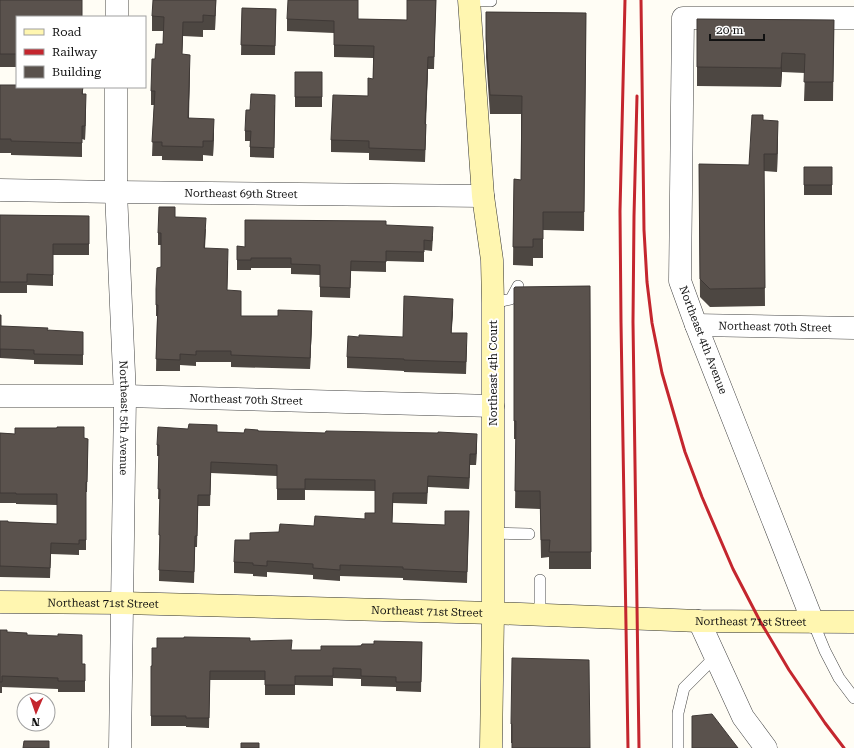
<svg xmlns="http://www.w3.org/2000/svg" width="854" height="748" viewBox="0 0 854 748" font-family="'Roboto Serif',serif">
	<rect width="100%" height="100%" fill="#fffdf5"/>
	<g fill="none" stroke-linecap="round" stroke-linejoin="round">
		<!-- lane casing -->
		<g stroke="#444" stroke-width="12">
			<path id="lane" d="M469,0L491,1
				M493,303L511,299L518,286
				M493,533L529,534
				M540,615V580
				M813,622L825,651L839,678L854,698
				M678,748V713L684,688L716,656"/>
		</g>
		<!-- street casing -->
		<g stroke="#444" stroke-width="23">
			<g id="street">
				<path d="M117,17V0"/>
				<path id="s1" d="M116,87V192L125,396L120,748"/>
				<path id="s2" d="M0,190L116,192L483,196"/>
				<path id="s3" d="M696,325L854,328"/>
				<path id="s4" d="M0,396H125L493,406"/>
				<path d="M699,621L743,717L766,748"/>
				<path d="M813,622L696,325L680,281L683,18H854"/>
			</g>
		</g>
		<!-- secondary casing -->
		<g stroke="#333" stroke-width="23">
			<g id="secondary">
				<path d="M469,0L483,196L492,260L493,303V613L491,748"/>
				<path id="s5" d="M0,602L122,603L493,613L699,621L854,622"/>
			</g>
		</g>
		<!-- lane -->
		<use href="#lane" stroke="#fff" stroke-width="11"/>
		<!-- street -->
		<use href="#street" stroke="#fff" stroke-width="22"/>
		<!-- secondary -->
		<use href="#secondary" stroke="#fff6b0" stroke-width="22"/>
		<!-- rail -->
		<path stroke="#c4262e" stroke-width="3" d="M625,0L620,211L621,322L628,748
			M641,0L644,230L647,282L652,323L662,373L685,452L702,497L733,569L760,621L789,670L825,723L844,748
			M637,96L634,216L633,322L639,748"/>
	</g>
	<!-- wall -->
	<path fill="#4d4742" d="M0,0H82V17H17V67H0Z
		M216,0L215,30H203V37L183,36L182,54L190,69L189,118L214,133L213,156L203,155V161L162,160V156H152L154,105H151V91L155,59L163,44L164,31H152V16Z
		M436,0L434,69H428L426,124V136L425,162L369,160V153L331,152V140L368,96L373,79V58L334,57V33L287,31V19H358L407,20Z
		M242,8L276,9L275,55H241Z
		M486,12L586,13L584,231L543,230V258H533V266L513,265L514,179L521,180V114H490L486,57Z
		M697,19L834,20L833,101H804L805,73L782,72L781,87L697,86Z
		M295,72H322V107H295Z
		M0,85L83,87V94L86,108L85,140L82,139V157L11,155V153H0Z
		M275,105L274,158L250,157V141H245V131L250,110Z
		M763,120L778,138L777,172L764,171L765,306L710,307L700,297L699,164L749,165Z
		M804,167H832V195H804Z
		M0,215L89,216V255H53V286L27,285V293H0Z
		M175,217L206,229L205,248L228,261L227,290L241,316L312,322L310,369L231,367V362H196V366L180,365V371H156L157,316H156V305L161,267V245H158V233Z
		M386,225L433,236L432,251L424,250V262L386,261V272L351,271L350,298L320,297V275L291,274V268H251V270H237V246L245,247Z
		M590,286L591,569H549V557L541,558L540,509L515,508L516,439H514V288Z
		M453,311L451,333L467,345L466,374L404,372V371L347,368V357L403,337Z
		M0,315L1,326L47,330L83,341V365L34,364V360L0,358V367Z
		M258,431L477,444L476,465H470L469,489L428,487L427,504L393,503L392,523L445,525L469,511L467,583L403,580V578L340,576V581L313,579V575L267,572V577L253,576V574L234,573V562L250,540L279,532L365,519L375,513V491L305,490V500H277V476L211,473L210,506H198L197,547H195L194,583L159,581L160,499H158L159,456H157V445L217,432L244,433Z
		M0,433L88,439L87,492H86V550H79V555L51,554L50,578L0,577V521L8,522L57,524V505L16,504V503H0Z
		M0,630L7,632L82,664H85V692H58V689L2,687V693H0Z
		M250,641L292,650H321L374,644L422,642L421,692L396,691V687L361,686V679L333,678V686L295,685V695H265V680H210L209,728L186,727V726H151V666H152L157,648Z
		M511,724L590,748L511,743Z"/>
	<!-- shaded-wall -->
	<path fill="#3f3936" d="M216,0L215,30V16Z
		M782,53V72L781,87V68Z
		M190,55V69L188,132V118Z
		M428,57V69L425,136V124Z
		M86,94V108L85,140V126Z
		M214,119V133L213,156V141Z
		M778,121V138L777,172V154Z
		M453,299V311L451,344V333Z
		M312,311V322L310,369V358Z
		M477,434V444L476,465V454Z
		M470,454V465L469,489V478Z"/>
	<!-- building -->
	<path fill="#5a524d" stroke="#3f3936" d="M0,0H82V17H17V54H0Z
		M153,0H216L215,16L203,15V22H183L182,54L190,55L188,118L214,119L213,141H203V147L162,146V142H152L155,91H151L152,59H155L156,44H163L164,17L152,16Z
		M288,0H358V19L407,20V0H436L434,57H428L425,124H426L425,150L369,148V141L331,140L333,95L368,96V78L373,79L374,46L334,45V21L287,19Z
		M242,8L276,9L275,46L241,45Z
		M486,12L586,13L584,212H543V239H533V247H513L514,179L521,180L522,96L490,95L486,39Z
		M697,19L834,20L833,82H804L805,54L782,53L781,68L697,67Z
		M295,72H322V97H295Z
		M0,85H17V87H83L82,94H86L85,126H82V143L11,141V139H0Z
		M251,94L275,95L274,148L250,147L251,131H245L246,110H250Z
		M752,115H763V120L778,121L777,154H764L765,288L710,289L700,279L699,164L749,165Z
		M804,167H832V185H804Z
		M159,207H175V217L206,218L204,248L228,249L227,290L241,291V316H278V310L312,311L310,358L231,355V351H196V355L180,354V360L156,359L158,305H156V289L157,268L161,267V233H158Z
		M0,215L89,216V244H53V275L27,274V282H0Z
		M245,220L386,221V225L433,227L432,241L424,240V252L386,251V262L351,261L350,288L320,287V265L291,264V258H251V260H237V246L245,247Z
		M590,286L591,552H549L550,540H541L540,491H515L516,421H514V288L515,287Z
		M404,296L453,299L451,333H467L466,362L404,360V359L347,357L348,336L359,337V335L403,337Z
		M0,315H1V326L48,328L47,330L83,332V355L34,354V350L0,349V357Z
		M189,424L217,425V432L244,433L245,429L258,430V431L325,433L326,431L438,433V432L477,434L476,454H470L469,478L428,476L427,493H393L392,523L445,525V511H469L467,572L403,569V567L340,565V570L313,568V564L267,561V566L253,565V563L234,562L235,540H250V533L279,532L280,524L314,526L315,516L365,519V513H375V480L305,479V489H277V465L211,462L210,495H198L197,536H195L194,572L159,570L160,535H159L160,489H158L159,445H157L158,427L188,429Z
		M57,427H84V438L88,439L87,482H86V540H79V544L51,543L50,568L0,566V521H8V522L57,524V494H16V493H0V433L15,434V428H57Z
		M0,630H7V632L27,633V635L58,636V634L82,635V664H85V681H58V678L2,676V682H0Z
		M184,637L250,638V641L292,640L291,650H321V646H361L362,644H374V641L422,642L421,682H396V677L361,676V669L333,668V676H295V685H265V671H210L209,718H186V716H151V666H152V648H157V638H184Z
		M512,658L589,660L590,748H512V724H511Z
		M712,714L738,748H692V716Z
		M24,741H49V748H23Z
		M241,743H259V748H241Z"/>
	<g text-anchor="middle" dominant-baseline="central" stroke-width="4" stroke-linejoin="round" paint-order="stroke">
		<!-- street labels -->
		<g font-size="11" fill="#111" stroke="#fff">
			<text stroke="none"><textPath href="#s2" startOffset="241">Northeast 69th Street</textPath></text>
			<text stroke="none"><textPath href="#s3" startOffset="79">Northeast 70th Street</textPath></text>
			<text transform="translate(703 340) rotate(69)">Northeast 4th Avenue</text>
			<text transform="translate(493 373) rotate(-90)">Northeast 4th Court</text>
			<text stroke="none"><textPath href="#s4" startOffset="246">Northeast 70th Street</textPath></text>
			<text stroke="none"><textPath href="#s1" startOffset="331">Northeast 5th Avenue</textPath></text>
			<text stroke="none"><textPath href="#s5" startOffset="103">Northeast 71st Street</textPath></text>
			<text stroke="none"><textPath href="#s5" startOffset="427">Northeast 71st Street</textPath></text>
			<text stroke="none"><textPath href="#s5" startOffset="751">Northeast 71st Street</textPath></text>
		</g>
	</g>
	<!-- legend -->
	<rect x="16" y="16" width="130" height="72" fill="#ffffff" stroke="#a0a0a0"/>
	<rect x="24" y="29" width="20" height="6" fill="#fff6b0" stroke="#a0a0a0"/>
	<text x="52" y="36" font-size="12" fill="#111111">Road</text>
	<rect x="24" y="49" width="20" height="6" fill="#c4262e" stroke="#a0a0a0"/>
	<text x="52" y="56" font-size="12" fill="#111111">Railway</text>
	<rect x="24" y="66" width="20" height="12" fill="#5a524d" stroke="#a0a0a0"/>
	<text x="52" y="76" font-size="12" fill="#111111">Building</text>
	<!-- north arrow -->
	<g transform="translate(36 712) rotate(182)"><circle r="19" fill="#ffffff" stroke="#a0a0a0"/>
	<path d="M0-3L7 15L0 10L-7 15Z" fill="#c4262e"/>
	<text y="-6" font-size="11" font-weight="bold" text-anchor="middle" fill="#111111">N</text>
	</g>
	<!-- scale -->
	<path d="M710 34v6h54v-6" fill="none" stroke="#111111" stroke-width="2"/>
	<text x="716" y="34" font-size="12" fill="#111111" stroke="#ffffff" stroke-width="3" paint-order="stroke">20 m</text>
</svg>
